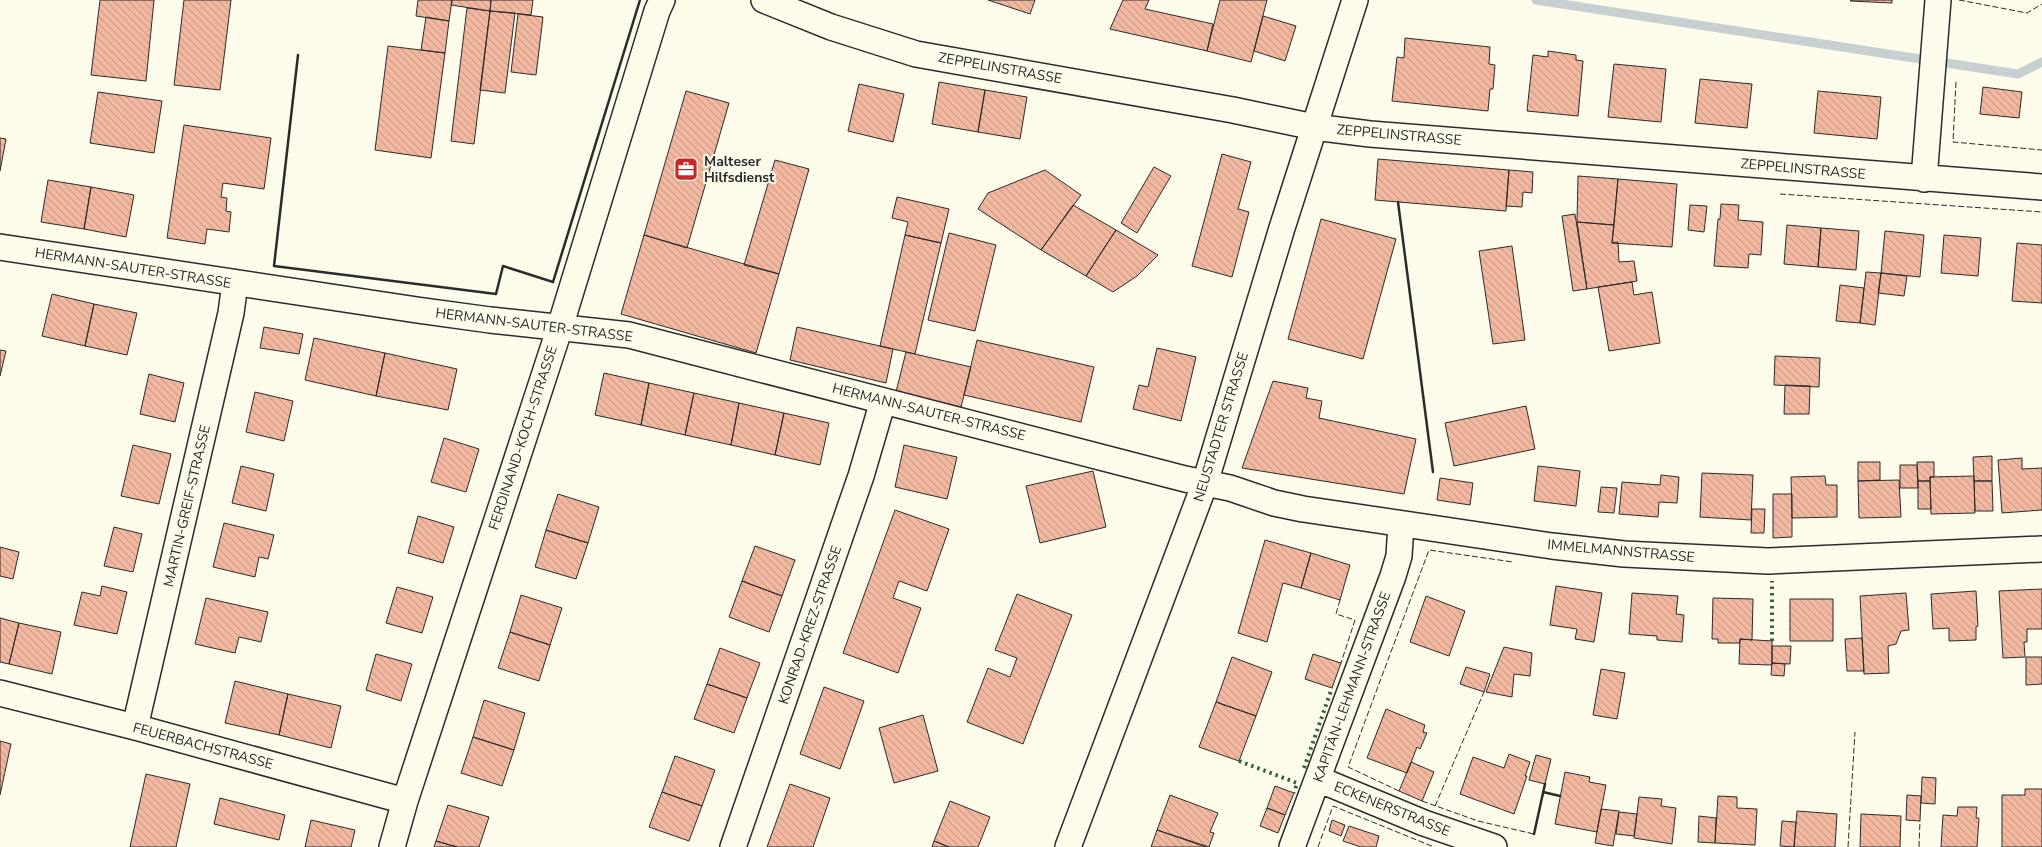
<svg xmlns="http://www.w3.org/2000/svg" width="2042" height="847" viewBox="0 0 2042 847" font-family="'Nunito Sans',sans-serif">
	<defs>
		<pattern id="building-back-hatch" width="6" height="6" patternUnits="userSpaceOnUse" patternTransform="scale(1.25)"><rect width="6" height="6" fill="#f2b8a0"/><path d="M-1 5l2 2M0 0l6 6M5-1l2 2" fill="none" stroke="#d09e8a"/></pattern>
	</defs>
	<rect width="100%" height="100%" fill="#fdfbea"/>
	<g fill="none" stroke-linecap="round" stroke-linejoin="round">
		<!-- stream -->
		<path stroke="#c7d0d0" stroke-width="9" d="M1536,0L2018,74L2042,62"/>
	</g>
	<!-- building -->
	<path fill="url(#building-back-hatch)" stroke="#2b2b2b" d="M100,0H154L146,81L91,75Z
		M184,0H231L220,90L174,85Z
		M418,0H452L449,21L416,16Z
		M452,0H491L490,11L451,5Z
		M491,0H533L531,15L490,11Z
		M988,0H1035L1030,14Z
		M1123,0H1149L1145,9L1213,24L1207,51L1110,29Z
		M1220,0H1267L1251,62L1207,51Z
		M1851,0H1892V3L1850,1Z
		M467,8L490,11L474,144L451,141Z
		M490,11L515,13L505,93L480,90Z
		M518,14L543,17L536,75L511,72Z
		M1263,16L1296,26L1285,61L1254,51Z
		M426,17L449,21L445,53L421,50Z
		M1405,38L1490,47L1489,64L1495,65L1493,89H1490L1488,111L1392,101L1397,57L1404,58Z
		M388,46L445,53L431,158L375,150Z
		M1548,51L1576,55V60L1583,61L1578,116L1527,111L1533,55L1548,57Z
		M1614,64L1666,69L1661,122L1608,117Z
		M1700,79L1752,84L1747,128L1695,123Z
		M939,82L985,90L978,132L932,124Z
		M859,84L904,94L893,142L848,131Z
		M1983,87L2022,92L2019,118L1980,114Z
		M985,90L1027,97L1020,139L978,132Z
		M686,91L729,103L687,248L644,235Z
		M1818,91L1881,97L1877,139L1814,133Z
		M98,92L162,101L154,153L90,143Z
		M184,125L271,138L264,189L223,183L221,197L227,198L226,211L231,212L229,232L207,229L205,244L167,238Z
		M0,138L6,139L0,171Z
		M1222,154L1251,162L1238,209L1249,212L1232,277L1192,266Z
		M1378,159L1509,170L1506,211L1375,200Z
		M775,160L809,169L779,274L744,265Z
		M1154,167L1171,176L1137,233L1121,223Z
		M1045,170L1081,195L1041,250L978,209L988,193Z
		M1509,170L1533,172L1532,193L1523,192L1522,207L1506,206Z
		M1578,176L1618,179L1614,225L1577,222Z
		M1618,179L1677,184L1672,247L1612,243Z
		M48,180L91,187L84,229L41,222Z
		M91,187L134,195L126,237L84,229Z
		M897,197L949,209L941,243L905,235L908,222L892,218Z
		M1721,204L1739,205L1738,220L1763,222L1761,255L1749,254L1748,268L1714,266L1718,219H1720Z
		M1073,205L1116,230L1086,276L1041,250Z
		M1690,205L1707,206L1704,232L1688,230Z
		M1575,214L1587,289L1573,291L1562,216Z
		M1321,219L1396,239L1363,359L1288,339Z
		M1577,222L1614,225L1612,243L1618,242L1619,262L1634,261L1637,281L1587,289Z
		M1787,225L1821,228L1818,267L1784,264Z
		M1821,228L1859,231L1856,270L1818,267Z
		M1116,230L1158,255L1137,276L1113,292L1086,276Z
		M1885,231L1924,235L1920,277L1881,273Z
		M949,233L996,245L975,331L928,320Z
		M644,235L779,274L756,353L621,314Z
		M905,235L941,243L915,354L880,346Z
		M1944,235L1981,238L1978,276L1941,273Z
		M2017,243L2042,245V303L2012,301Z
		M1512,246L1525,340L1493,344L1479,251Z
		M1866,272L1881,273L1875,325L1860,323Z
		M1881,273L1907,276L1904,296L1878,293Z
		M1632,282L1634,295L1652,292L1660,343L1609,351L1598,287Z
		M1840,285L1864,288L1860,323L1836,321Z
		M52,294L94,304L85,346L42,336Z
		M94,304L137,313L127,355L85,346Z
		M264,327L303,334L299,354L260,348Z
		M797,327L893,349L886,383L790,360Z
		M314,338L385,353L376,396L305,380Z
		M977,340L1094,367L1081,422L964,395Z
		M1157,348L1196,357L1181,421L1133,409L1139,385L1148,387Z
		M0,350L6,351L0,376Z
		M906,352L971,367L961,407L896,392Z
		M385,353L457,369L448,410L376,396Z
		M1775,356L1820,358L1819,387L1774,385Z
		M604,373L649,383L641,425L595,415Z
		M149,374L184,383L175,422L140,414Z
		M1273,381L1308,388L1306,398L1322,401L1319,418L1416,439L1404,494L1242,468Z
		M649,383L694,393L685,435L641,425Z
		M1785,385L1810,386L1809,414H1784Z
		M255,392L293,401L284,441L246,432Z
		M694,393L739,403L731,445L685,435Z
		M739,403L784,413L775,455L731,445Z
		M1526,406L1535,449L1454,466L1445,423Z
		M784,413L829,423L820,465L775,455Z
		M444,438L479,449L466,492L431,482Z
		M133,445L171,454L159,504L121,496Z
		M904,445L957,457L947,499L895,487Z
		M1992,456V481H1974L1973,457Z
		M2022,458V469L2042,468V510L2002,513L1998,460Z
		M1858,462H1880V480L1858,481Z
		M1917,462H1934V477H1930V481H1918Z
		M1900,465H1917L1918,488H1900Z
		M241,466L274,474L266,511L232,503Z
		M1538,466L1580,471L1576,506L1534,501Z
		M1093,471L1106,527L1040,543L1026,486Z
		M1702,473L1753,475L1751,520L1700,517Z
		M1661,475L1679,477L1677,503L1659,502L1658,517L1619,514L1622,482L1660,485Z
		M1825,476L1826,485H1837V517L1792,518L1791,477Z
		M1974,476L1975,513L1931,514L1930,477Z
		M1440,478L1473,483L1470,505L1437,500Z
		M1899,480L1901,517L1859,518L1858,481Z
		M1918,481H1930L1931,509H1918Z
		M1974,481H1992L1993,511H1975Z
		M1601,487L1617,488L1614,513L1598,512Z
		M558,494L599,507L588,543L546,530Z
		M1773,494H1792V537L1773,538Z
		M1752,509H1765L1764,533H1751Z
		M895,510L949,529L927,591L899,581L893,598L921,608L898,673L843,653Z
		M418,516L454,527L443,563L408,553Z
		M224,523L274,535L268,559L259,557L255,577L213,567Z
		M114,527L142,534L133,572L104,566Z
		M546,530L588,543L576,579L535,567Z
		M1265,540L1311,553L1301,588L1283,583L1267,642L1238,633Z
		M755,546L795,560L782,596L742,581Z
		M0,547L19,552L13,579L0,576Z
		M1311,553L1350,565L1340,600L1301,588Z
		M742,581L782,596L769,632L729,617Z
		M102,586L127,592L117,634L74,625L82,592L100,596Z
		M1556,586L1602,593L1594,642L1575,639L1577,629L1550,625Z
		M397,587L433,597L422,633L386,623Z
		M2042,589V629H2027V642H2024L2025,657L2003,658L1999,591Z
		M1976,591L1978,626L1976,627V640L1949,641V628L1933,629L1931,594Z
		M1632,593L1678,596L1676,614L1684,615L1682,642L1657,640V636L1629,634Z
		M1906,593L1909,630L1901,631L1896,644L1888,646L1889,673L1864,674L1860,596Z
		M1017,594L1072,615L1023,744L967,722L988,668L1010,677L1017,658L995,650Z
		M521,595L562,608L550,645L510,632Z
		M1426,596L1465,611L1449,656L1410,642Z
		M206,598L268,612L261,642L239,637L235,653L195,644Z
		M1713,598L1753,599L1752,640L1740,639V643H1718V639H1712Z
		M1790,599H1833V641H1790Z
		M0,618L19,623L9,664L0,662Z
		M19,623L61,632L52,674L9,664Z
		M510,632L550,645L539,681L498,668Z
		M1862,638L1864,671H1847L1845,639Z
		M1740,639L1772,641V665L1739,664Z
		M1772,646H1791L1790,664L1772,663Z
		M1504,647L1532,653L1530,676L1514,674L1512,697L1486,692Z
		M720,648L760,663L747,698L707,684Z
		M376,654L412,664L401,701L366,690Z
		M1313,654L1341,663L1332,688L1305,679Z
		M1232,657L1272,672L1256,716L1216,702Z
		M2026,657H2042V684L2026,685Z
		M1772,663L1785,664L1784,676L1771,675Z
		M1466,667L1490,674L1484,692L1460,684Z
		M1601,669L1625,673L1617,719L1593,715Z
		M235,681L288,694L279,735L225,723Z
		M707,684L747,698L734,733L694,719Z
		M824,687L864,701L840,769L800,754Z
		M288,694L341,706L331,748L279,735Z
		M484,700L525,713L514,750L473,737Z
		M1216,702L1256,716L1239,761L1199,747Z
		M1386,709L1425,725L1423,732L1427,733L1420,749L1417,747L1407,773L1367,758Z
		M923,715L938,771L894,783L879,728Z
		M473,737L514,750L502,786L461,773Z
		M0,741L11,744L0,795Z
		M1509,754L1530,762L1525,776H1527L1514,814L1460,794L1473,757L1504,768Z
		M1536,755L1551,759L1545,784L1529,780Z
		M675,756L715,770L702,806L662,792Z
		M1411,762L1434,772L1422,801L1399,791Z
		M1565,772L1590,777L1589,782L1606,785L1597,832L1555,824Z
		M146,774L190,784L176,847H130Z
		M1922,777L1936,778L1935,804L1921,803Z
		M790,784L830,798L813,847H767Z
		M1275,786L1294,793L1285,815L1267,808Z
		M2025,789H2042V847H2002V795H2025Z
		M662,792L702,806L689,841L649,827Z
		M1170,795L1218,813L1210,832L1214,833L1209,847L1157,830Z
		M1907,795L1921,796L1920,821L1906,820Z
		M1718,796L1737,797V808L1757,809L1755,845L1715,843Z
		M1639,797L1662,799L1661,806L1676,808L1672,844L1634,838Z
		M220,798L285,815L279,840L214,824Z
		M950,801L990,817L978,847H949L934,841Z
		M448,805L489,817L479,847H457L436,841Z
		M1958,807H1977L1976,818H1979L1977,847H1941L1943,815L1957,816Z
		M1267,808L1285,815L1278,833L1260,826Z
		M1601,809L1619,811L1613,846L1595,843Z
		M1797,811L1837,814L1835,847H1794Z
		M1619,812L1637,814L1634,836L1616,834Z
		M1861,814L1901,816L1900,847H1860Z
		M1699,816L1716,818L1715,843L1698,842Z
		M311,820L355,830L351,847H305Z
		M1332,820L1345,825L1341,836L1329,831Z
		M1782,821L1796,822L1794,847L1780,846Z
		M1349,826L1379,836L1376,847H1361L1343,841Z
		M1157,830L1206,847H1151Z
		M436,841L457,847H434Z
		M934,841L949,847H932Z"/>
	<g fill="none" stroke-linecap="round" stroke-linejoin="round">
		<!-- street casing -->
		<g stroke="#2b2b2b" stroke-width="28">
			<path id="street" d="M764,0L831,27L916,54L1233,110L1314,127L1370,134L2042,187
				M1924,179L1938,0
				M0,247L417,310L490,320L629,335L1185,479L1230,488L1274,503L1303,509L1552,546L1624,554L1768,561L2042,549
				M0,693L135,727L405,801
				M135,727L231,313L235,283
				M1318,779L1424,823L1494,847
				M392,847L405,801L560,327L657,11L662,0
				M733,847L861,476L883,401
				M1068,847L1205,483L1282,228L1355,0
				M1292,847L1393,576L1399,556L1401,525"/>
		</g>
		<!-- street -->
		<use href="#street" stroke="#fdfbea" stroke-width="25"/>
		<!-- hedge -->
		<path stroke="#34623c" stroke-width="4" stroke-dasharray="2.5 4" stroke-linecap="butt" d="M1772,641V581
			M1239,761L1297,783L1294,793
			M1304,768L1332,688"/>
		<!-- fence -->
		<path stroke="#2b2b2b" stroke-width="1" stroke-dasharray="6 2.5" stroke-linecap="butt" d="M1959,0L2027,13L2042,4
			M1956,82L1953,142L2042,150
			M1780,194L2042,212
			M1340,600L1336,614L1355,620L1341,663
			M1399,791L1348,767L1429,550L1513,562
			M1422,801L1478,821L1534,834
			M1435,806L1484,692
			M1318,847L1333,806L1434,847
			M1848,847L1855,732
			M1919,847L1920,821"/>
		<!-- wall -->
		<path stroke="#2b2b2b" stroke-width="2.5" d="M298,55L274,266L496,294L503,266L553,282L640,0
			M1398,202L1433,472
			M1543,792L1560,796
			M1534,834L1545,784"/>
	</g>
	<!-- icons -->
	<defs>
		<g id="office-square" transform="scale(1.25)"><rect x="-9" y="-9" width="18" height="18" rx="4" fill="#c62828" stroke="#fdfbea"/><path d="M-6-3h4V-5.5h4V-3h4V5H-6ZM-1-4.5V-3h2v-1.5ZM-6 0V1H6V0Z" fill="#fff"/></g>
	</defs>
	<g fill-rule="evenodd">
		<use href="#office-square" x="686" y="169"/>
	</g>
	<g text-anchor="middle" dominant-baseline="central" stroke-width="4" stroke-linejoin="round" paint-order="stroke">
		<!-- street labels -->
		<g font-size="14" fill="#2b2b2b" stroke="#fdfbea">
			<text transform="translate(1000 68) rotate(10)">ZEPPELINSTRASSE</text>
			<text transform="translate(1399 135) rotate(5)">ZEPPELINSTRASSE</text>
			<text transform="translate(1803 169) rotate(5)">ZEPPELINSTRASSE</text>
			<text transform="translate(133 268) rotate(9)">HERMANN-SAUTER-STRASSE</text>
			<text transform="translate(534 325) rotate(7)">HERMANN-SAUTER-STRASSE</text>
			<text transform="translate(929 412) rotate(14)">HERMANN-SAUTER-STRASSE</text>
			<text transform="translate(1221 427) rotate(-73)">NEUSTADTER STRASSE</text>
			<text transform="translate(523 438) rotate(-72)">FERDINAND-KOCH-STRASSE</text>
			<text transform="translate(187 506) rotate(-77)">MARTIN-GREIF-STRASSE</text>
			<text transform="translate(1621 551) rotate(5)">IMMELMANNSTRASSE</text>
			<text transform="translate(810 625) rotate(-71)">KONRAD-KREZ-STRASSE</text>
			<text transform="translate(1352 687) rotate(-70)">KAPITÄN-LEHMANN-STRASSE</text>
			<text transform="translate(203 746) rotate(15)">FEUERBACHSTRASSE</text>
			<text transform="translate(1392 809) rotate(22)">ECKENERSTRASSE</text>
		</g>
		<!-- poi labels -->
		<g font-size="14" font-weight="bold" fill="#2b2b2b" stroke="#fdfbea" text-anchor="start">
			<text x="704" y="161">Malteser<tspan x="704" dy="16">Hilfsdienst</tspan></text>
		</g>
	</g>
</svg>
